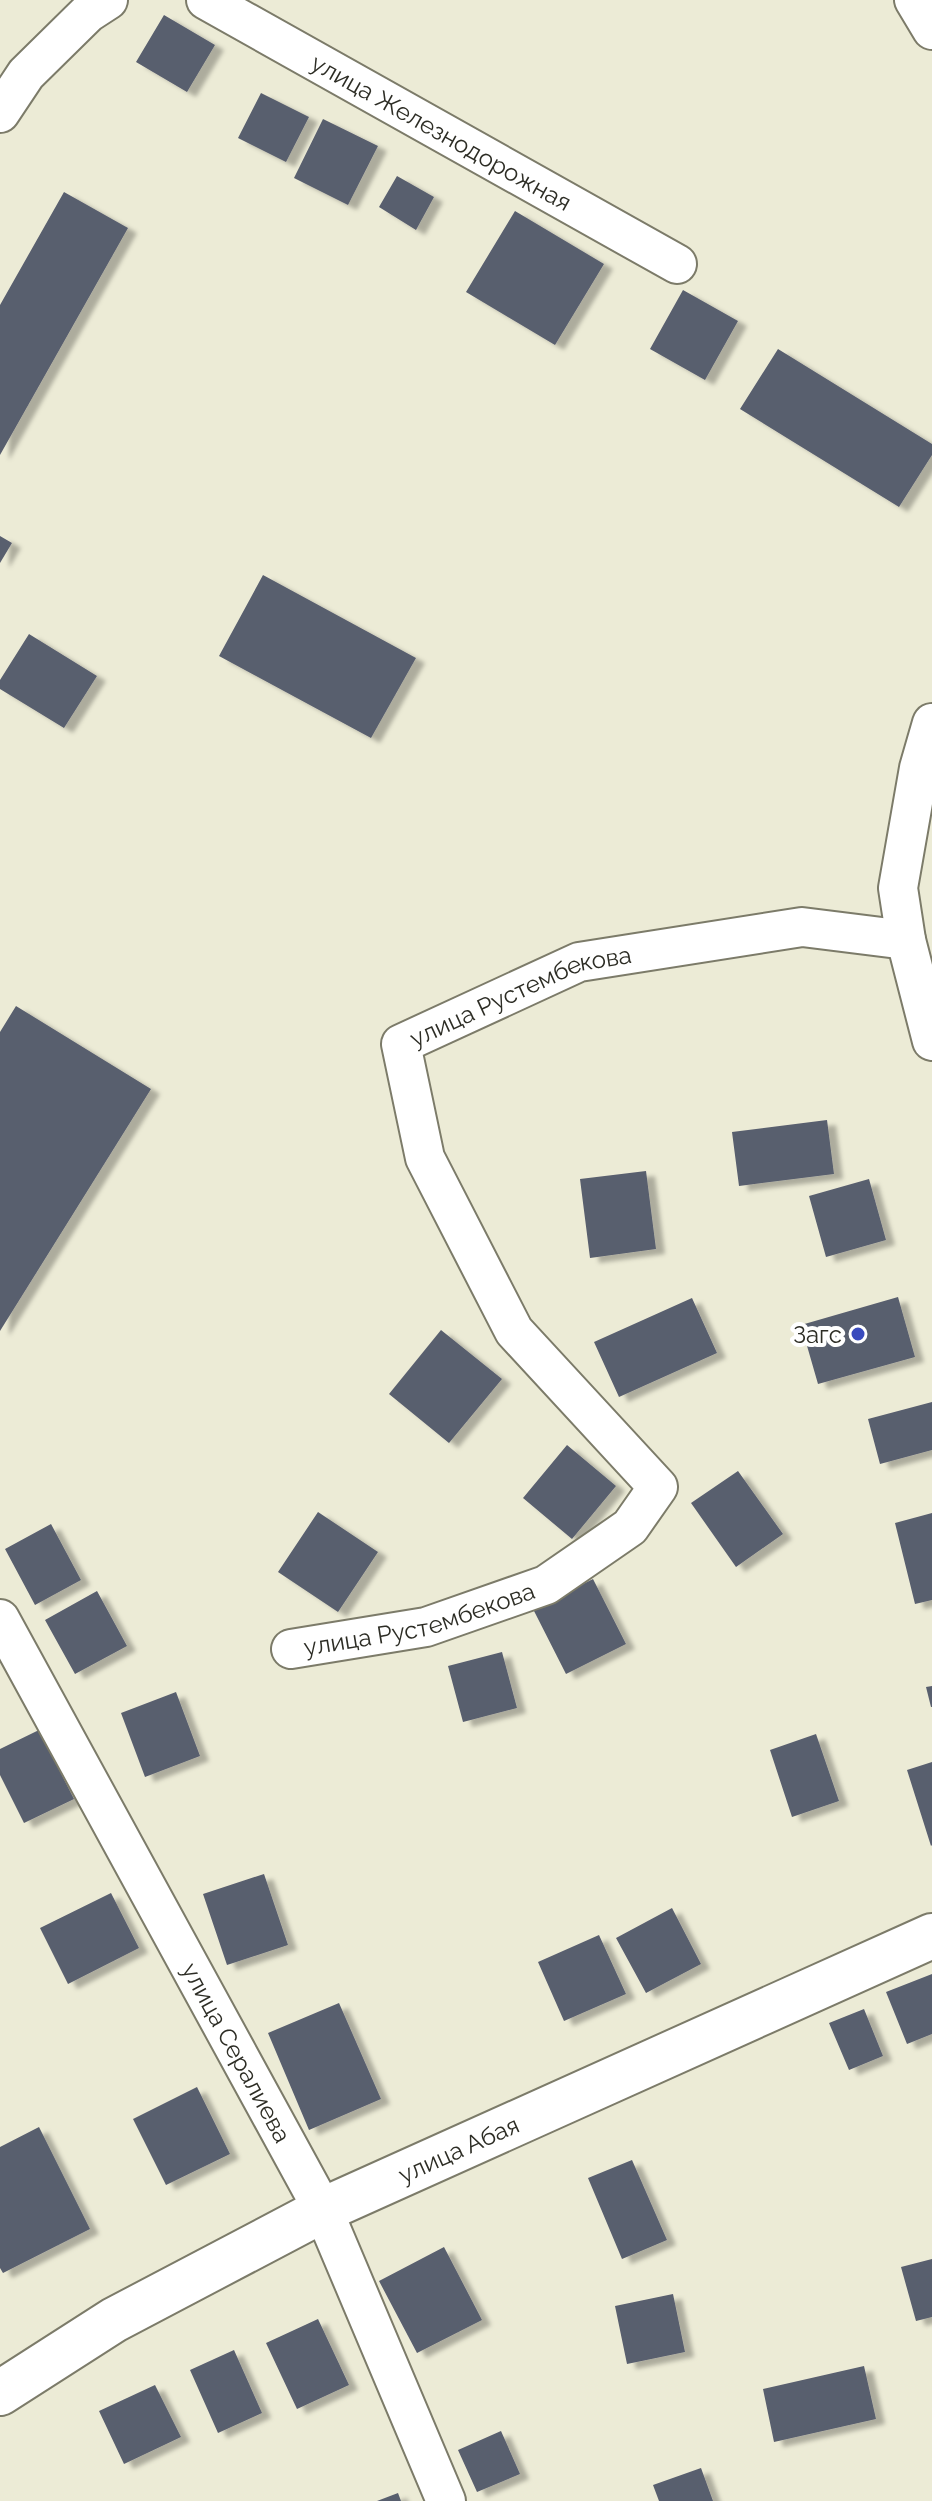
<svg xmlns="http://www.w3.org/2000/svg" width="932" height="2501" viewBox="0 0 932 2501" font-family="Raleway,sans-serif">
	<defs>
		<filter id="shadow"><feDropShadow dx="9" dy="5" stdDeviation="2" flood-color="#0004"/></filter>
	</defs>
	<rect width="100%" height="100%" fill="#ecebd6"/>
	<!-- building -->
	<path fill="#595e6e" filter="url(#shadow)" d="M164,15L215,45L187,92L136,62Z
		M261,93L309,117L286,162L238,138Z
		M323,119L378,146L348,205L294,178Z
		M397,176L434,197L416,230L379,207Z
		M64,192L128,228L0,455V305Z
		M515,211L604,264L555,345L466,292Z
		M683,290L738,321L705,380L650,349Z
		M778,349L932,444V455L899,507L740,409Z
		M0,536L12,543L0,563Z
		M263,575L416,658L371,738L219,656Z
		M29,634L97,676L64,728L0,689V680Z
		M16,1006L151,1089L0,1331V1032Z
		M827,1120L834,1174L739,1186L732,1132Z
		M646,1171L656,1249L590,1258L580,1179Z
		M869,1179L886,1240L826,1257L809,1196Z
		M898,1297L915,1357L818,1384L801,1325Z
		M692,1298L717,1353L619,1397L594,1342Z
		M441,1330L502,1379L449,1443L389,1394Z
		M932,1402V1450L880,1464L868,1419Z
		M567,1445L616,1486L572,1539L523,1498Z
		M738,1471L783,1534L736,1567L691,1503Z
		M318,1512L378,1552L338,1612L278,1572Z
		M932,1513V1600L915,1604L895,1523Z
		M51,1524L81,1580L35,1605L5,1549Z
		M593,1579L626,1644L566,1674L533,1609Z
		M97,1591L127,1646L75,1674L45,1620Z
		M502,1652L517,1708L463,1722L448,1666Z
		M932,1686V1707H931L926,1687Z
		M176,1692L200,1756L145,1777L121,1713Z
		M39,1730L74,1799L24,1823L0,1775V1749Z
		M816,1734L839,1801L792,1817L770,1750Z
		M932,1762V1845L931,1846L907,1770Z
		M264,1874L288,1945L227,1965L203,1894Z
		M111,1893L139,1948L68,1984L40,1928Z
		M672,1908L701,1964L646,1993L616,1938Z
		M599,1935L626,1994L564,2021L538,1962Z
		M932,1974V2034L907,2044L886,1992Z
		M339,2003L381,2099L309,2130L268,2033Z
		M864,2009L883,2056L849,2070L829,2023Z
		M197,2087L230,2154L166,2185L133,2119Z
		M39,2127L90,2229L3,2273L0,2268V2147Z
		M632,2160L667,2240L622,2259L588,2178Z
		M444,2247L482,2320L417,2353L379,2281Z
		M932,2259V2317L916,2321L901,2267Z
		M673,2294L685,2352L627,2364L615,2306Z
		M318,2319L349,2385L297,2409L266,2343Z
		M234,2350L262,2413L218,2433L190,2370Z
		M864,2366L876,2419L774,2442L763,2389Z
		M155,2385L181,2437L124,2464L99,2411Z
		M501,2431L520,2474L477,2492L458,2450Z
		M701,2468L713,2501H659L653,2485Z
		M398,2493L401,2501H377Z"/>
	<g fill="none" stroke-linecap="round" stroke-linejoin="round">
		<!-- minor casing -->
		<g stroke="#7c7b69" stroke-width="42">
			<g id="minor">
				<path id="s1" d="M206,0L677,264"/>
				<path d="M914,0L932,30"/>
				<path d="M0,113L26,74L88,13L108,0"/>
				<path d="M932,723L919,768L898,888L906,940L932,1041"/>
				<path id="s2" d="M0,1619L323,2210L446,2501"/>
				<path id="s3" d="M291,1649L426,1627L546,1585L630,1527L658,1487L514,1331L425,1158L401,1044L579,962L802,927L906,940"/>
			</g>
		</g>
		<!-- tertiary casing -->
		<g stroke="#7c7b69" stroke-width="48">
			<g id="tertiary">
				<path id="s4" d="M0,2393L114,2320L323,2210L932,1936"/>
			</g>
		</g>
		<!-- minor -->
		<use href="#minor" stroke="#fff" stroke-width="38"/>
		<!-- tertiary -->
		<use href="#tertiary" stroke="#fff" stroke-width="44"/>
	</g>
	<!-- markers -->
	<circle fill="#394abd" stroke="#fff" stroke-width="3" cx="858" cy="1334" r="8"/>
	<g text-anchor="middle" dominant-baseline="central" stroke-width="8" stroke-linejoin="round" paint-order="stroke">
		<!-- street labels -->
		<g font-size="24" fill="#2d2d25" stroke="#fff">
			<text stroke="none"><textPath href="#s1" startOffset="270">улица Железнодорожная</textPath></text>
			<text stroke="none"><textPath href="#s3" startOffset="1068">улица Рустембекова</textPath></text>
			<text stroke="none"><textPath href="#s3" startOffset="132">улица Рустембекова</textPath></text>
			<text stroke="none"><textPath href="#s2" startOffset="494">улица Сералиева</textPath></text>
			<text stroke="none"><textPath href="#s4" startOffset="520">улица Абая</textPath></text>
		</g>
		<!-- poi labels -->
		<g font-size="24" fill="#2d2d25" stroke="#fff" text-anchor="end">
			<text x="842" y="1334">Загс</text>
		</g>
	</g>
</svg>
